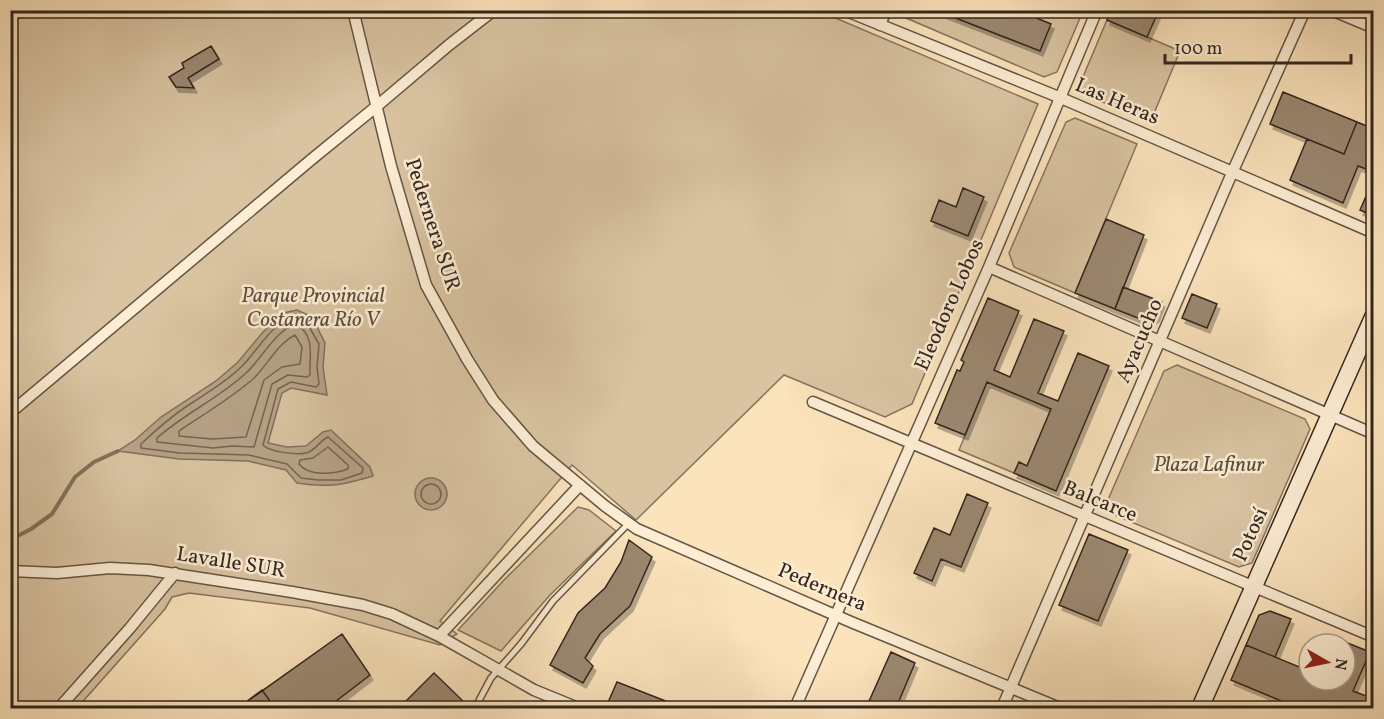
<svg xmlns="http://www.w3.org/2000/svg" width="1384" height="719" viewBox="0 0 1384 719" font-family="Vollkorn,serif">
	<defs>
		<filter id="shadow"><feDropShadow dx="3" dy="5" stdDeviation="0" flood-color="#0004"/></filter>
	</defs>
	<rect width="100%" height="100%" fill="#fbe3bc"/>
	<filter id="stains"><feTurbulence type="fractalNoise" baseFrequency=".00333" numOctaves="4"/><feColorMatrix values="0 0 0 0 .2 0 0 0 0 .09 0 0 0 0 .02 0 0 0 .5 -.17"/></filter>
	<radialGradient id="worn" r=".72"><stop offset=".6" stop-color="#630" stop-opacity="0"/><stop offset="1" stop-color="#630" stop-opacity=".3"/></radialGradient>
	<!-- green -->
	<path fill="#d9c3a1" stroke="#867460" stroke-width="1.5" d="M909,10L1083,11L1057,72L1044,77L906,18Z
		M11,11H819L1038,104L912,404L885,417L784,375L636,520L572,465L440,621L457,634L440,645L310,608L189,593L172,597L165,609L77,708H11Z
		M1107,20L1180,51L1150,123L1084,94L1080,84Z
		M1075,118L1137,144L1075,293L1014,267L1009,253L1066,122Z
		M1177,365L1305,419L1310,429L1252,563L1239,567L1112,514L1107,502L1164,371Z
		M987,382L1051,409L1027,466L1019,462L1014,473L959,450Z
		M578,507L589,510L616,531L550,595L501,651L458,630L504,580Z"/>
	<!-- water -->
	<path fill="#b7a387" stroke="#82715d" stroke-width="1.5" d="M297,310L308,315L316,325L325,343L323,367L327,395L291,388L282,393L268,443L287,447L306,446L323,432L331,430L370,467L373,476C343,485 328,488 297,483L286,470L248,461L179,459L118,451L135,440L161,417L216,381L238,362L263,332L283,313Z
		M415 494a16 16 0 1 1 32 0a16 16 0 1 1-32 0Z"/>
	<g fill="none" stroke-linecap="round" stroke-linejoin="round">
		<!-- shore -->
		<path stroke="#746453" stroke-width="1.5" d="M296,316L305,320L319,344L317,367L319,384L316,387L291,382L278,389L263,445C269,452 300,456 309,452C317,448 321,440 328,437L363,468L362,473L341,480H318L301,478L287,464L249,455L180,453L141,448V444C158,428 175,413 195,401C211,390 229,380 243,365C259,349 273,321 296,316Z
			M296,324C316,336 309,356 310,375L307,377L288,375L272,384L254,447L232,446L213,448L157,442V438C185,413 220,398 247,372C260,360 279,327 296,324Z
			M295,335L302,347L300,364L282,367L264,380L246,437L212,439L179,436V431C204,414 230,399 253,379C267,366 277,344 295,335Z
			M328,447L348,465V469C334,474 309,477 299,464L300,460L313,458Z
			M421 494a10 10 0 1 1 20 0a10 10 0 1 1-20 0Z"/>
		<!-- stream -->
		<path stroke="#82715d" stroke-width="4" d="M10,540L31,529L52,514L75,477L94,462L118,451"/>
	</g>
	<!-- building -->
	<path fill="#9b8871" stroke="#32261f" stroke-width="1.5" filter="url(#shadow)" d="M935,10H1017L1051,24L1040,51Z
		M1111,10H1159L1147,37L1107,20Z
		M211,46L219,59L188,78L194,88L176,87L169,77L184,68L182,63Z
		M1283,92L1357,122L1344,154L1270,124Z
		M1357,122L1374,129V172L1358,166L1343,203L1290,180L1307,139L1344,154Z
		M1374,178V216L1360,210Z
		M963,188L984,197L968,236L931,221L939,200L956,207Z
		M1106,219L1144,235L1115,309L1075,293Z
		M1123,287L1162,302L1156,317L1148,322L1115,309Z
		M1192,294L1217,304L1207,328L1182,318Z
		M988,298L1019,311L994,370L1010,377L1034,319L1064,331L1038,393L1058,401L1078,353L1109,366L1056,491L1014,473L1019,462L1027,466L1051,409L987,382L965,435L935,423L957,370L960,371L964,362L961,360Z
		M967,494L988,503L961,567L941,559L932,581L914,573L934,528L950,535Z
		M1089,534L1128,550L1098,621L1059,605Z
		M629,540L652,557L630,606L600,634L585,658L593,666L583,683L550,665L578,613L605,588L621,562Z
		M1270,611L1291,619L1275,657L1246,645L1259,615Z
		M342,634L370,675L327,708H238Z
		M1335,638L1370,652L1353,691L1374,699V708H1298L1231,680L1246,645L1309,671V680H1345V644H1333Z
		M891,652L915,663L896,708H866Z
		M434,673L465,703L460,708H399Z
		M617,682L668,702L665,708H611L606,707Z
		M262,690L275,708H238Z"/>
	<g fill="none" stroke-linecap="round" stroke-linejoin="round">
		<!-- lane casing -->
		<g stroke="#645546" stroke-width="8">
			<path id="lane" d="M475,708L491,678L521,644L553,601L628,524"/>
		</g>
		<!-- street casing -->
		<g stroke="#645546" stroke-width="13">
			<path id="street" d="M353,10L391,166L426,285L467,359L493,400L533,446L605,506L637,529L851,622L1060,708
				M844,10L1061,98L1374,233
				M1331,10L1374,28
				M10,18L20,10
				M880,25L886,10
				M989,267L1374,434
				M813,402L1374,637
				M10,413L312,159L377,106L449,45L494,10
				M10,571L57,573L110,568L149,570L292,592L363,605L392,614L439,636L534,690L578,708
				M439,636L580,485
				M59,708L130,628L175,573
				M795,708L989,267L1097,10
				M1002,708L1232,173L1305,10"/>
		</g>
		<!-- secondary casing -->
		<g stroke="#32261f" stroke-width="19">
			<path id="secondary" d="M1200,708L1374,315"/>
		</g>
		<!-- lane -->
		<use href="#lane" stroke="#fcedd3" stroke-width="5"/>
		<!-- street -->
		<use href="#street" stroke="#fcedd3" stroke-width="10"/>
		<!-- secondary -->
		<use href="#secondary" stroke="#fcedd3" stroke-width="16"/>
	</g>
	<g text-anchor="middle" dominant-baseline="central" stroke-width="5" stroke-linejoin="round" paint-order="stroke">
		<!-- street labels -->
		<g font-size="21" fill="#32261f" stroke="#fcedd3">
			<text transform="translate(1117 102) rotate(23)">Las Heras</text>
			<text transform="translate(432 225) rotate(72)">Pedernera SUR</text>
			<text transform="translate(950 305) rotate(-66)">Eleodoro Lobos</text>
			<text transform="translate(1140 341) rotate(-67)">Ayacucho</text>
			<text transform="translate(1100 502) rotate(22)">Balcarce</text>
			<text transform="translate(1251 535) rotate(-66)">Potosí</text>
			<text transform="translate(231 563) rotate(9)">Lavalle SUR</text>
			<text transform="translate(822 588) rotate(23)">Pedernera</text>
		</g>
		<!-- park labels -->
		<g font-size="21" font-style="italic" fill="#5c4d40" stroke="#fcedd3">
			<text x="313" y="296">Parque Provincial<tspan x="313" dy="24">Costanera Río V</tspan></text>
			<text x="1209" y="465">Plaza Lafinur</text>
		</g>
	</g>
	<!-- margin -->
	<rect width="1384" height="719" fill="none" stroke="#fbe3bc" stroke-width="36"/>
	<rect x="12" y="12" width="1360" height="695" fill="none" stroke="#32261f" stroke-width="3"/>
	<rect x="18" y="18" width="1348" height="683" fill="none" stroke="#32261f" stroke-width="1.5"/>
	<!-- north arrow -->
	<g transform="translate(1327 662) rotate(99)"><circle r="28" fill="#fcedd3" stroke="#ab9d8b" stroke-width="1.5"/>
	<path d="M0-4.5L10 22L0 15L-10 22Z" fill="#8f2418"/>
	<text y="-9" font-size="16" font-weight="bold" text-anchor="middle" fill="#32261f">N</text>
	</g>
	<!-- scale -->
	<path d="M1165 54v9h186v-9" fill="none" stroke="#32261f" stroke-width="3"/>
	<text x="1174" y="54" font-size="18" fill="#32261f" stroke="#fcedd3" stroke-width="4.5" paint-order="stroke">100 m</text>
	<rect width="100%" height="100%" filter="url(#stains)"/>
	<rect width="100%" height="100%" fill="url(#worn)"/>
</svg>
